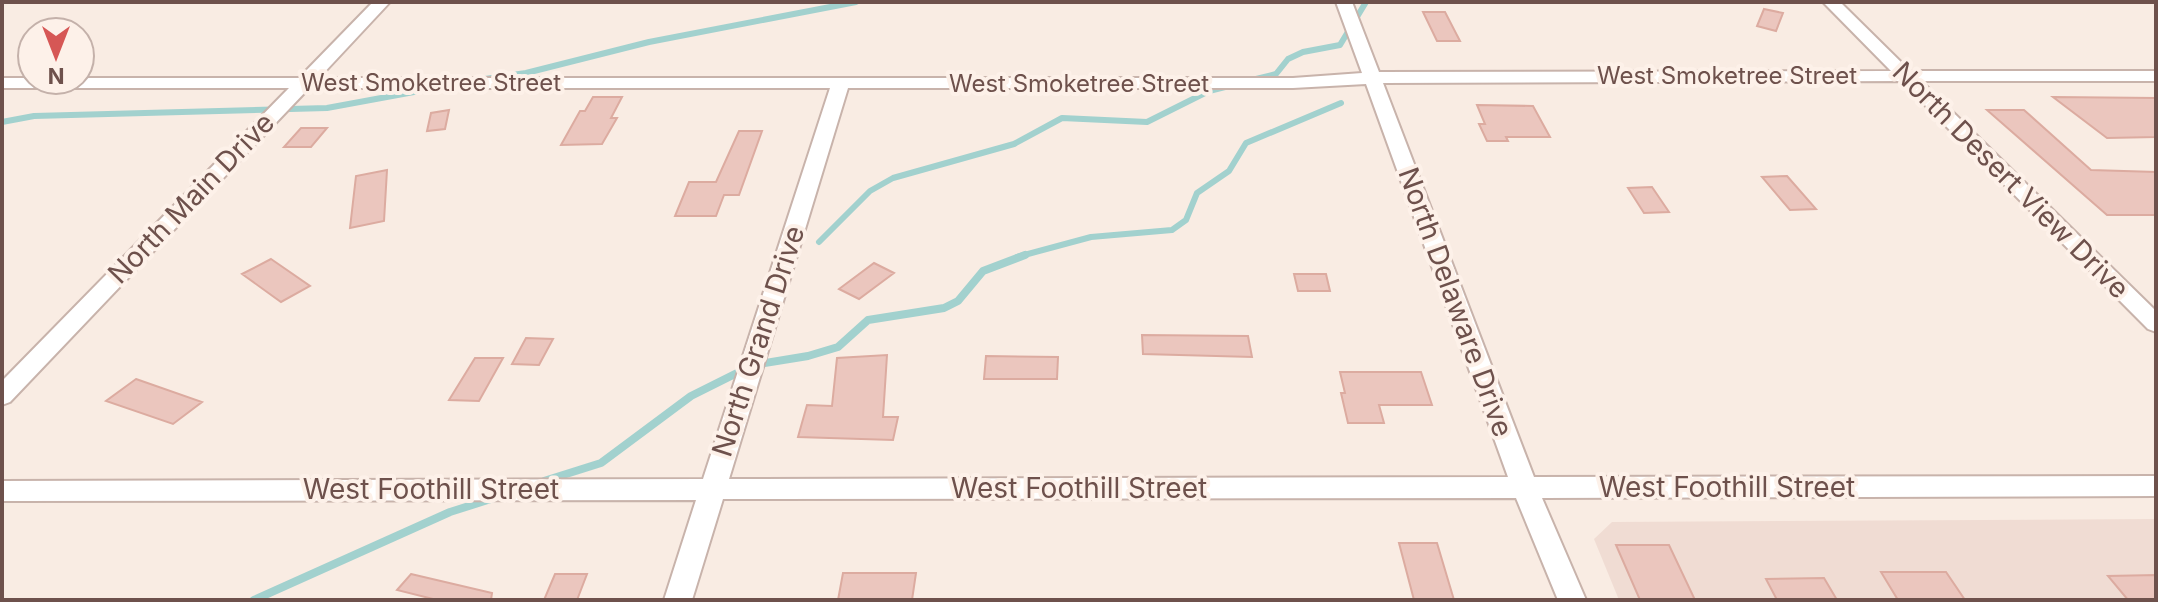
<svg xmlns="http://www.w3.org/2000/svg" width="2158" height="602" viewBox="0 0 2158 602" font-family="Inter,sans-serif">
	<rect width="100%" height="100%" fill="#f9ece3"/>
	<!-- residential -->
	<path fill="#f0dcd3" d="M2156,519V600H1619L1594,539L1612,522Z"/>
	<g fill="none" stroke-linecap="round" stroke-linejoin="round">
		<!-- stream-far1 -->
		<path stroke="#a2d1ce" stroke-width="6" d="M485,79L526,73L649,42L856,2
			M1252,80L1276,74L1288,59L1303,52L1340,45L1366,2
			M2,122L34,116L327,108L441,87
			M819,242L870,191L893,178L1014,144L1062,118L1147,122L1209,91L1229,86
			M1017,257L1091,237L1172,230L1186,220L1197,193L1229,171L1246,143L1341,103"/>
		<!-- stream -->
		<path stroke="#a2d1ce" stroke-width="8" d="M759,364L808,356L838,347L868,320L944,308L958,301L983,271L1025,255
			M544,481L601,463L691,396L747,368
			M254,600L450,512L494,498"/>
	</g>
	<!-- building -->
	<path fill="#ebc6be" stroke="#dcaba0" stroke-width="2" d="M1764,9L1783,13L1776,31L1757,26Z
		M1423,12H1445L1460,41H1437Z
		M593,97H622L611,118H617L602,144L561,145L580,111H585Z
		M2053,97L2156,98V137L2107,138Z
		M1477,105L1533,106L1550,137H1506L1508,141H1487L1479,124H1485Z
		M449,110L445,129L427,131L431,113Z
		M1987,110H2024L2091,170L2156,172V215H2107Z
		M301,128H327L311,147H284Z
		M739,131H762L739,195H724L716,216H675L689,182H716Z
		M387,170L384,221L350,228L356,176Z
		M1787,176L1816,209L1790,210L1762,177Z
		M1652,187L1669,212L1644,213L1628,188Z
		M271,259L310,286L281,302L242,274Z
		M874,263L894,273L859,299L839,289Z
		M1294,274H1326L1330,291H1298Z
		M1142,335L1248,336L1252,357L1143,354Z
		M526,338L553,339L539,365L512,364Z
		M887,355L883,417H898L893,440L798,437L807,405L832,406L837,358Z
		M986,356L1058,357L1057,379H984Z
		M475,358H503L479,401L449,400Z
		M1340,372H1421L1432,405H1379L1384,423H1348L1341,393H1345Z
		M136,379L202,402L173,424L106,401Z
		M1399,543H1437L1454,600H1414Z
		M1616,545H1669L1695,600H1640Z
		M1881,572H1946L1965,600H1898Z
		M843,573H916L912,600H838Z
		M411,574L492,593L491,600H437L397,590Z
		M555,574H587L577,600H544Z
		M2156,575V600H2128L2108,576Z
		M1824,578L1837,600H1777L1766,579Z"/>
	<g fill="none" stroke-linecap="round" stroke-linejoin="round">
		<!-- minor casing -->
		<g stroke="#c8b3ab" stroke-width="4">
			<path id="minor" d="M373,2H390L319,78H1293L1362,73L1336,2H1352L1379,72L1891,71L1823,2H1840L1910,71H2156V81H1921L2156,311V332L2148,329L1901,81L1383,83L1534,477L2156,476V496L1542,498L1586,600H1558L1516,498L723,499L692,600H664L696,500L2,501V481L703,479L830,88H309L10,402L2,405V381L289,88H2V78H299ZM1366,84L1508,477L729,479L848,88H1293Z"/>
		</g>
		<!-- minor -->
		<use href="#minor" fill="#fff" fill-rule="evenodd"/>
	</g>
	<g text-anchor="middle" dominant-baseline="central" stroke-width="8" stroke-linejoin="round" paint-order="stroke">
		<!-- far-street labels -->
		<g font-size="24" fill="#6e514c" stroke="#fdf1e9">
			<text x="1727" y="75">West Smoketree Street</text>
			<text x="431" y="82">West Smoketree Street</text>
			<text x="1079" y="83">West Smoketree Street</text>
		</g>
		<!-- street labels -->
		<g font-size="28" fill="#6e514c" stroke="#fdf1e9">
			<text transform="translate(2011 180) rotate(45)">North Desert View Drive</text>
			<text transform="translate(191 198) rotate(-46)">North Main Drive</text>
			<text transform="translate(1456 302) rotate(70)">North Delaware Drive</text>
			<text transform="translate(758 341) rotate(-72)">North Grand Drive</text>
			<text x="1727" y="487">West Foothill Street</text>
			<text x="1079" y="488">West Foothill Street</text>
			<text x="431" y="489">West Foothill Street</text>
		</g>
	</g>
	<!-- border -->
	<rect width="2158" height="602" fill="none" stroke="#6e514c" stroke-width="8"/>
	<!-- north arrow -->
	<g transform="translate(56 56) rotate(180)"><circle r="38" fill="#fdf1e9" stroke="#c4b1aa" stroke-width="2"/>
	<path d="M0-6L14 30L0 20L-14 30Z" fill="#d65755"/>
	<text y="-12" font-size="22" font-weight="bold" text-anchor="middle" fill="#6e514c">N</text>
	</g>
</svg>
